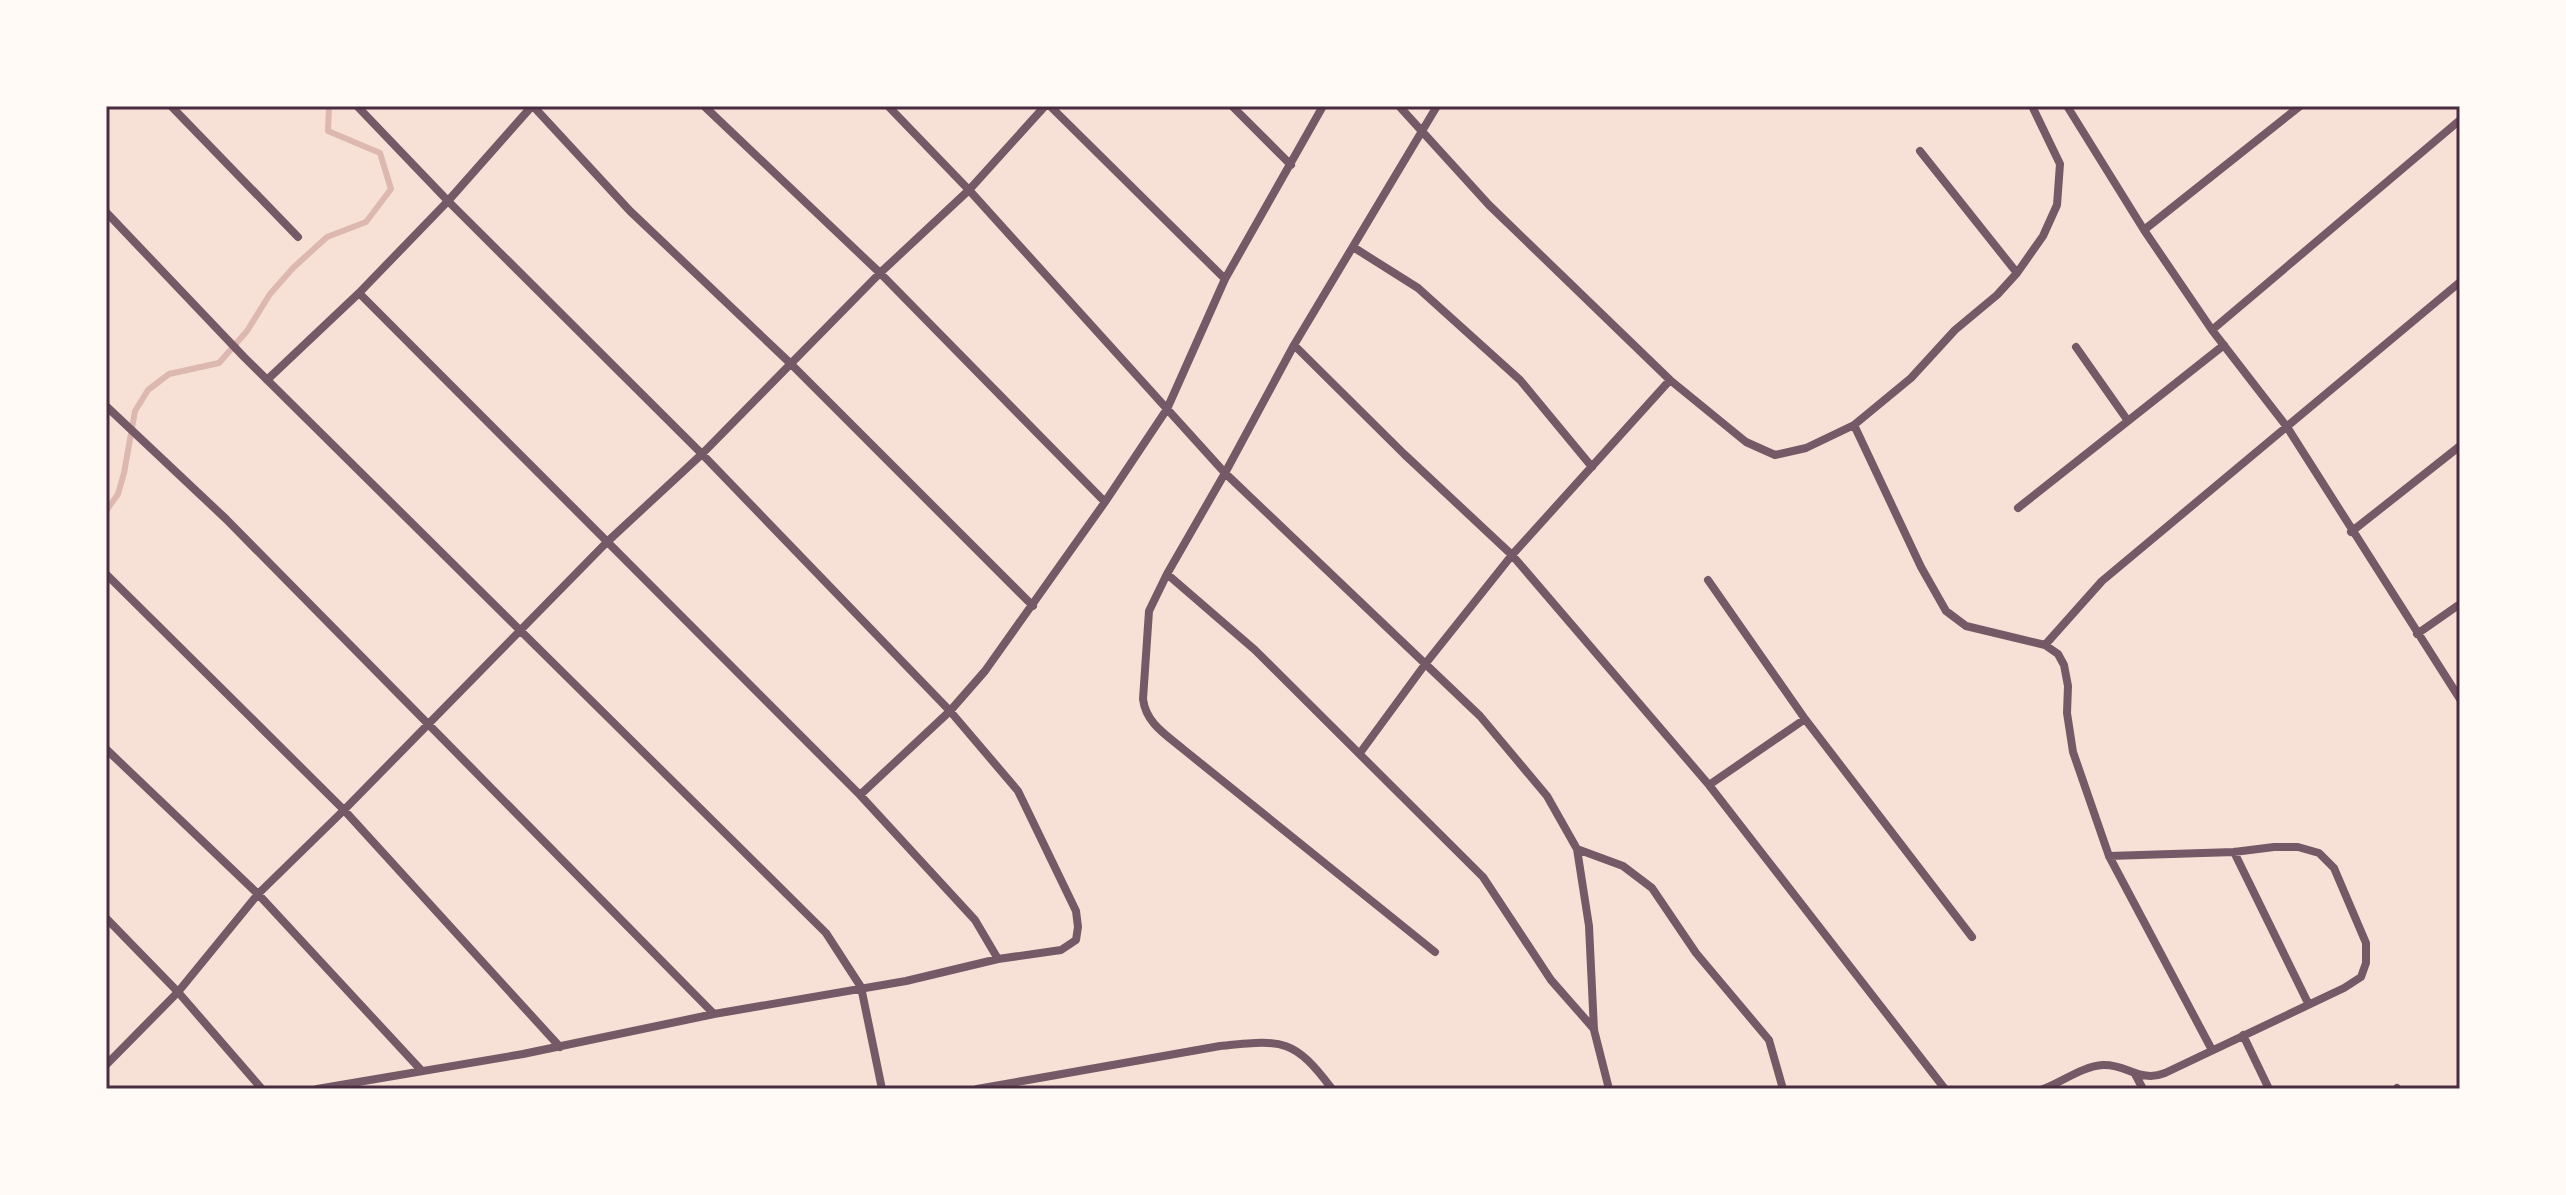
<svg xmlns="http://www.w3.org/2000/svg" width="2566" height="1195" viewBox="0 0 2566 1195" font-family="Overpass,sans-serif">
	<rect width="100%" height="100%" fill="#f7e1d7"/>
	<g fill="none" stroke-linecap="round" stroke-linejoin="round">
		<!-- stream -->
		<path stroke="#dcb8b0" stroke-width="6" d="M106,511L118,494L124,473L135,411L148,390L169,374L219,363L247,331L270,294L293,268L327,237L366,222L391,189L380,153L328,131L329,106"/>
		<!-- minor -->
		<path stroke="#755966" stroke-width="8" d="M171,106L298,237
			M532,106L448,201L359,293L860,795L975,920L998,959
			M533,106L630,211L790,363L1033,606
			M704,106L880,273L1105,502
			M888,106L969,190L1225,473L1480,716L1547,796L1577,849L1589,926L1594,1030L1609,1089
			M1050,106L1225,279
			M1232,106L1291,165
			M1399,106L1489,205L1670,380L1746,442L1775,455L1806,448L1854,425L1911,378L1955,330L1997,295L2017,273L2043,236L2057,205L2060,164L2032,106
			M2067,106L2144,230L2212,330L2287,427L2460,699
			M1920,151L2017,273
			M106,212L244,357L826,933L861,987L882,1089
			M2144,230L2300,106
			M1353,247L1418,288L1520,380L1592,467
			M2212,330L2460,120
			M1294,345L1404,454L1512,555L1709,785L1945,1089
			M2076,347L2128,421
			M267,380L359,293
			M106,406L226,519L714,1014
			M1854,425L1921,567L1946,611L1966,626L2045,645L2058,654L2064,665L2068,686L2067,713L2073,752L2109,856L2212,1050
			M2018,508L2224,345
			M2351,532L2460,446
			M106,574L344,810L560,1047
			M1167,574L1255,650L1483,877L1551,980L1594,1029
			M1708,580L1805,719L1972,937
			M2417,634L2460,604
			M2045,645L2102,581L2460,282
			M106,749L258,894L421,1070
			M1360,753L1426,663L1512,555L1670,380
			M1709,785L1805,719
			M860,795L950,711L985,671L1105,502L1167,409L1225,279L1323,106
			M1577,849L1623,866L1652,888L1696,953L1769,1040L1783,1089
			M2234,852L2308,1003
			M106,918L178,992L262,1089
			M1435,952L1183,749C1165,734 1146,723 1143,699L1149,611L1167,574L1225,473L1294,345L1437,106
			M2243,1035L2269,1089
			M106,1065L178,992L258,894L344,810L607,542L702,454L880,273L969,190L1045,106
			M2135,1074L2143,1089
			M317,1089L523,1054L714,1014L906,981L998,959L1061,950L1076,940L1078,927L1076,911L1018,791L950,711L702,454L448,201L357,106
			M977,1089L1220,1046C1282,1040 1293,1037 1332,1089
			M2043,1089C2062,1082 2083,1066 2103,1065C2127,1064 2140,1083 2165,1073L2344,988L2361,977L2366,963V943L2334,868L2319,853L2298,847H2274L2234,852L2109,856
			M2396,1089L2397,1088"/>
	</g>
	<!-- border -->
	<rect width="2566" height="1195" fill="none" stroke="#fffaf5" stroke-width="216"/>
	<rect x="108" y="108" width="2350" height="979" fill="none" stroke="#4a2c40" stroke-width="3"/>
</svg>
